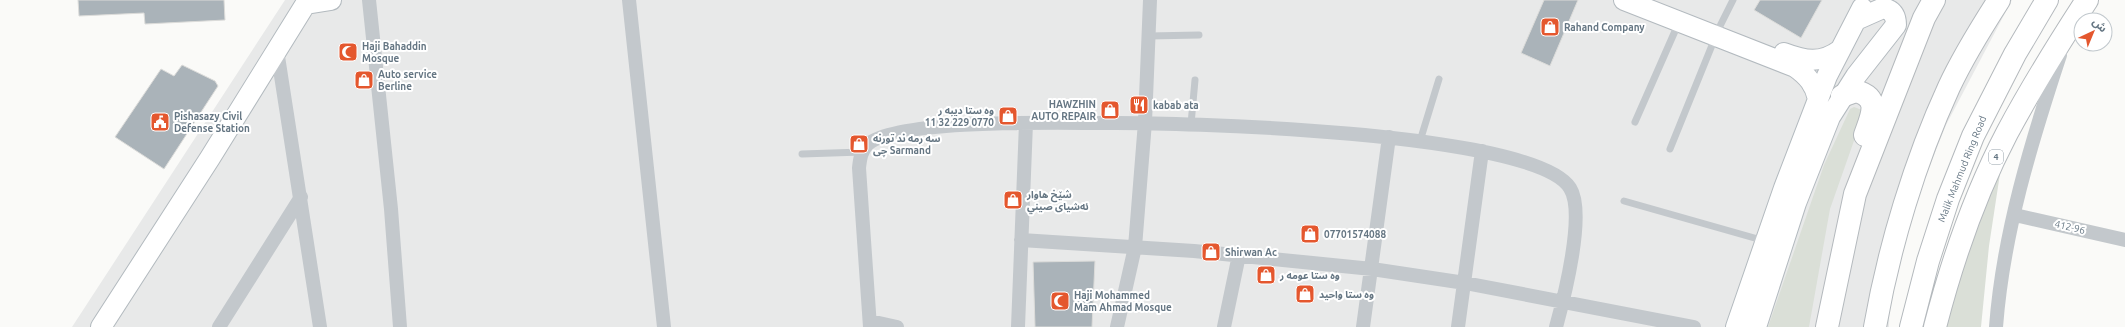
<svg xmlns="http://www.w3.org/2000/svg" width="2125" height="327" viewBox="0 0 2125 327" font-family="Ubuntu,'Noto Sans Arabic',sans-serif">
	<rect width="100%" height="100%" fill="#fafaf8"/>
	<!-- built -->
	<path fill="#e8e9e9" d="M285,0H2012L1946,125L1910,215L1890,285L1889,327H72Z"/>
	<!-- green -->
	<path fill="#dadfd7" d="M1854,107L1862,110V118L1830,209L1809,327H1768L1824,165L1850,109Z
		M2001,167L1989,246L1981,327H1945L1976,220Z"/>
	<!-- building -->
	<path fill="#aab3b9" stroke="#dcdcda" d="M78,0H224L225,20L145,24L144,13L79,16Z
		M1544,0H1578L1550,66L1521,53Z
		M1760,0H1822L1801,38L1754,10Z
		M182,65L215,81L218,86L164,169L115,137L161,69L174,76Z
		M1095,261L1092,327H1035L1033,262Z"/>
	<g fill="none" stroke-linecap="round" stroke-linejoin="round">
		<!-- secondary casing -->
		<g stroke="#b3babf" stroke-width="22">
			<path id="secondary" d="M1624,0L1795,67C1808,76 1815,85 1818,99
				M306,4L331,0
				M1784,53C1805,61 1821,64 1840,50
				M101,327L210,158L308,0
				M1736,327L1784,188L1827,76L1862,8
				M1756,327L1796,203L1830,117L1856,76L1896,25C1896,15 1892,10 1883,8L1856,20"/>
		</g>
		<!-- highway casing -->
		<g stroke="#b4b9bd" stroke-width="24">
			<path id="highway" d="M1842,96L1856,91C1882,98 1871,117 1865,135
				M1827,327L1855,194L1924,18L1934,0
				M1875,327C1889,247 1915,161 1949,87C1963,57 1981,28 1999,0
				M1911,327L1928,261L1948,199L1973,136L2015,54L2047,0
				M1935,327C1952,261 1975,194 2007,133C2031,88 2059,43 2087,0"/>
		</g>
		<!-- lane -->
		<path stroke="#c3c8cc" stroke-width="7" d="M1149,36L1199,35
			M1635,122L1679,22
			M1191,124L1195,80
			M1420,141L1439,79
			M1670,149L1719,28L1733,0
			M802,154L862,152
			M1624,201L1765,241"/>
		<!-- street -->
		<path stroke="#c3c8cc" stroke-width="14" d="M369,0L391,209L400,327
			M629,0L664,327
			M277,50L320,327
			M2015,215L2125,240
			M1021,240L1194,251L1372,269L1465,283L1694,327
			M870,321L897,327
			M219,327L301,197
			M870,327L859,168C860,159 861,150 868,144C898,119 1056,123 1101,123C1175,122 1535,131 1570,188C1586,213 1564,298 1556,327
			M1018,327L1026,123
			M1117,327L1135,247L1145,122L1150,0
			M1224,327L1239,255
			M1363,327L1389,137
			M1458,327L1482,151
			M1996,327C2003,234 2031,143 2060,55"/>
		<!-- secondary -->
		<use href="#secondary" stroke="#fff" stroke-width="20"/>
		<!-- highway -->
		<use href="#highway" stroke="#fff" stroke-width="22"/>
	</g>
	<!-- icons -->
	<defs>
		<g id="shop-square" transform="scale(1)"><rect x="-9" y="-9" width="18" height="18" rx="4" fill="#e4572e" stroke="#fff"/><path d="M-5-2.5h2.3a2.7 3.5 0 0 1 5.4 0H5L5.5 6h-11ZM-1.5-2.5h3a1.5 2.3 0 0 0-3 0Z" fill="#fff"/></g>
		<g id="mosque-square" transform="scale(1)"><rect x="-9" y="-9" width="18" height="18" rx="4" fill="#e4572e" stroke="#fff"/><path d="M3.5-4.9A6 6 0 1 0 3.5 4.9A5 5 0 1 1 3.5-4.9Z" fill="#fff"/></g>
		<g id="restaurant-square" transform="scale(1)"><rect x="-9" y="-9" width="18" height="18" rx="4" fill="#e4572e" stroke="#fff"/><path d="M-5-6h1v4h1v-4h1v4h1v-4h1v5L-1.5 .5V6h-2V.5L-5-1ZM5-6V6H3V1.5H1.5Q1.5-4 5-6Z" fill="#fff"/></g>
		<g id="civic-square" transform="scale(1)"><rect x="-9" y="-9" width="18" height="18" rx="4" fill="#e4572e" stroke="#fff"/><path d="M-.6-6.5H3V-4.5H.6V-3L4-1V1h2V6H-6V1h2V-1L-.6-3ZM-1.2 2.5V6h2.4V2.5Z" fill="#fff"/></g>
	</defs>
	<g fill-rule="evenodd">
		<use href="#shop-square" x="1550" y="27"/>
		<use href="#mosque-square" x="348" y="52"/>
		<use href="#shop-square" x="364" y="80"/>
		<use href="#restaurant-square" x="1139" y="105"/>
		<use href="#shop-square" x="1110" y="110"/>
		<use href="#shop-square" x="1008" y="116"/>
		<use href="#civic-square" x="160" y="122"/>
		<use href="#shop-square" x="859" y="144"/>
		<use href="#shop-square" x="1013" y="200"/>
		<use href="#shop-square" x="1310" y="234"/>
		<use href="#shop-square" x="1211" y="252"/>
		<use href="#shop-square" x="1266" y="275"/>
		<use href="#shop-square" x="1305" y="294"/>
		<use href="#mosque-square" x="1060" y="301"/>
	</g>
	<g text-anchor="middle" dominant-baseline="central" stroke-width="4" stroke-linejoin="round" paint-order="stroke">
		<!-- shield labels -->
		<rect fill="#fff" stroke="#939fa8" stroke-width="1" x="1989" y="150" width="14" height="14" rx="3"/>
		<g font-size="9" font-weight="bold" fill="#657683">
			<text x="1996" y="157">4</text>
		</g>
		<!-- poi labels -->
		<g font-size="10" font-weight="bold" fill="#657683" stroke="#fff" text-anchor="start">
			<text x="1564" y="27">Rahand Company</text>
			<text x="362" y="46">Haji Bahaddin<tspan x="362" dy="12">Mosque</tspan></text>
			<text x="378" y="74">Auto service<tspan x="378" dy="12">Berline</tspan></text>
			<text x="1096" y="104" text-anchor="end">HAWZHIN<tspan x="1096" dy="12">AUTO REPAIR</tspan></text>
			<text x="1153" y="105">kabab ata</text>
			<text x="994" y="110" text-anchor="end">وه ستا دیبه ر<tspan x="994" dy="12">11 32 229 0770</tspan></text>
			<text x="174" y="116">Pishasazy Civil<tspan x="174" dy="12">Defense Station</tspan></text>
			<text x="873" y="138">سه رمه ند تورنه<tspan x="873" dy="12">چی Sarmand</tspan></text>
			<text x="1027" y="194">شێخ هاوار<tspan x="1027" dy="12">ئەشیای صيني</tspan></text>
			<text x="1324" y="234">07701574088</text>
			<text x="1225" y="252">Shirwan Ac</text>
			<text x="1280" y="275">وه ستا عومه ر</text>
			<text x="1319" y="294">وه ستا واحید</text>
			<text x="1074" y="295">Haji Mohammed<tspan x="1074" dy="12">Mam Ahmad Mosque</tspan></text>
		</g>
		<!-- street labels -->
		<g font-size="10" fill="#657683" stroke="#fff">
			<text transform="translate(1962 169) rotate(-68)">Malik Mahmud Ring Road</text>
			<text transform="translate(2070 227) rotate(13)">412-96</text>
		</g>
	</g>
	<!-- north arrow -->
	<g transform="translate(2093 32) rotate(44)"><circle r="19" fill="#ffffff" stroke="#c1c8cd"/>
	<path d="M0-3L7 15L0 10L-7 15Z" fill="#e4572e"/>
	<text y="-6" font-size="11" font-weight="bold" text-anchor="middle" fill="#657683">ش</text>
	</g>
</svg>
